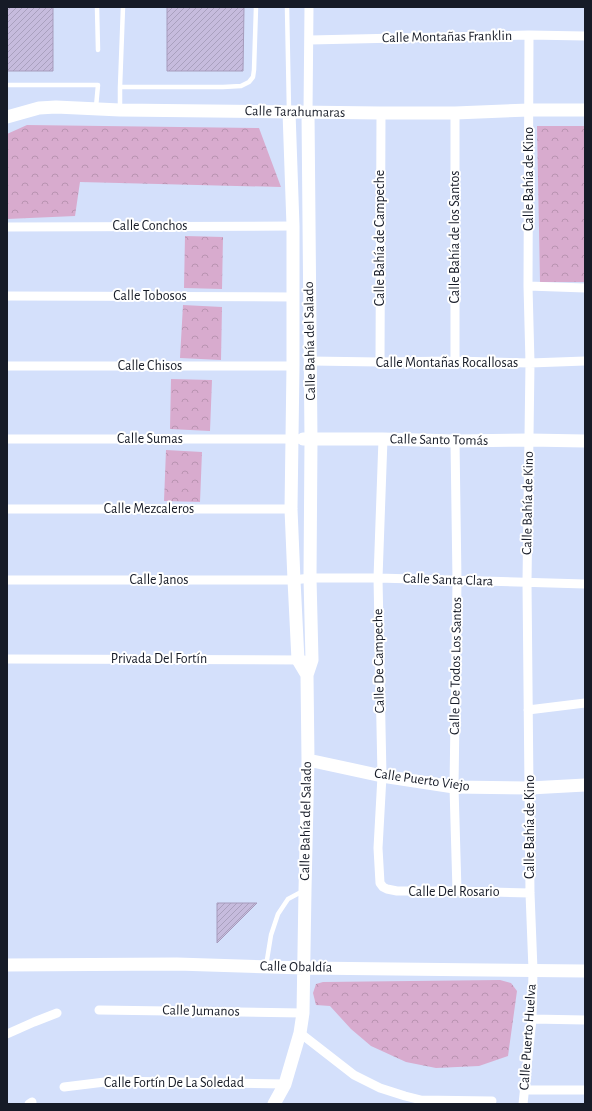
<svg xmlns="http://www.w3.org/2000/svg" width="592" height="1111" viewBox="0 0 592 1111" font-family="'Alegreya Sans',sans-serif">
	<defs>
		<pattern id="forest-crowns" width="20" height="18" patternUnits="userSpaceOnUse"><rect width="20" height="18" fill="#d8abce"/><path d="M2 6a3 3 0 1 1 6 0M12 15a3 3 0 1 1 6 0" fill="none" stroke="#b993b1"/></pattern>
		<pattern id="building-hatch" width="6" height="6" patternUnits="userSpaceOnUse"><rect width="6" height="6" fill="#c6bbdd"/><path d="M-1 1l2-2M0 6l6-6M5 7l2-2" fill="none" stroke="#a9a0be"/></pattern>
	</defs>
	<rect width="100%" height="100%" fill="#d4e0fb"/>
	<!-- forest -->
	<path fill="url(#forest-crowns)" d="M27,125L259,128L281,187L80,182L75,216L7,219V134Z
		M537,126H585V282H540Z
		M185,236L223,237L222,289L184,288Z
		M183,305L222,307L221,360L180,358Z
		M171,379L212,380L210,431L170,429Z
		M166,450L202,452L200,502L164,501Z
		M500,980L511,983L517,991L508,1056L479,1066L436,1068L406,1062L371,1046L351,1029L330,1006L316,1005L313,993L316,984L323,982Z"/>
	<!-- building -->
	<path fill="url(#building-hatch)" stroke="#a69bbc" d="M7,7H53V71H7Z
		M167,7H244L243,71H167Z
		M217,903H257L217,943Z"/>
	<g fill="none" stroke-linecap="round" stroke-linejoin="round">
		<!-- lane -->
		<path stroke="#fff" stroke-width="4.5" d="M97,7L98,50
			M287,7L289,111
			M7,85H98L96,107
			M120,87H223L241,86L249,82L253,77L254,70L256,7
			M120,109V87L123,7
			M266,966L271,935L278,914L288,899L303,891"/>
		<!-- street -->
		<path stroke="#fff" stroke-width="9" d="M310,40L529,35L585,36
			M308,112L309,7
			M7,227L293,226
			M528,286L585,288
			M7,296L293,297
			M310,361L380,362L455,361L530,363L585,361
			M455,361V113
			M380,362L381,113
			M7,366H293
			M7,439H292
			M383,439L378,578L382,776L378,848L380,883L383,887L387,889L397,891H457L530,893
			M455,441L457,581L454,787L457,891
			M7,509H291
			M7,580H294L310,578H378L585,584
			M7,659L304,660
			M528,710L585,703
			M99,1010L303,1013
			M532,1019L585,1020
			M300,1033L354,1075L380,1088L405,1096L421,1100L492,1101
			M7,1034L34,1022L57,1013
			M64,1087L113,1081L285,1084
			M524,1090H585
			M29,1104L32,1102
			M523,1104L532,1019L533,970L530,893L527,582L530,363L528,286L529,35"/>
		<!-- secondary -->
		<path stroke="#fff" stroke-width="13" d="M289,112L293,226V366L291,509L294,580L298,660L307,675
			M7,117L39,108L56,107L120,110L381,113H455L529,110H585
			M303,439H383L455,441L529,440L585,441
			M308,760L382,776L454,787L530,788L585,785
			M7,965L177,964L304,968L585,971
			M274,1104L285,1084L300,1033L303,1013L305,890L308,760L307,675L312,660L310,578L311,440L308,112"/>
	</g>
	<g text-anchor="middle" dominant-baseline="central" stroke-width="4" stroke-linejoin="round" paint-order="stroke">
		<!-- street labels -->
		<g font-size="14" fill="#161b27" stroke="#fff">
			<text transform="translate(447 37) rotate(-1)">Calle Montañas Franklin</text>
			<text transform="translate(295 112) rotate(1)">Calle Tarahumaras</text>
			<text transform="translate(529 179) rotate(-90)">Calle Bahía de Kino</text>
			<text x="150" y="226">Calle Conchos</text>
			<text transform="translate(455 237) rotate(-90)">Calle Bahía de los Santos</text>
			<text transform="translate(380 238) rotate(-90)">Calle Bahía de Campeche</text>
			<text x="150" y="296">Calle Tobosos</text>
			<text transform="translate(310 341) rotate(-91)">Calle Bahía del Salado</text>
			<text x="447" y="363">Calle Montañas Rocallosas</text>
			<text x="150" y="366">Calle Chisos</text>
			<text x="150" y="439">Calle Sumas</text>
			<text transform="translate(439 440) rotate(1)">Calle Santo Tomás</text>
			<text transform="translate(528 503) rotate(-89)">Calle Bahía de Kino</text>
			<text x="149" y="509">Calle Mezcaleros</text>
			<text x="159" y="580">Calle Janos</text>
			<text transform="translate(448 580) rotate(2)">Calle Santa Clara</text>
			<text x="159" y="659">Privada Del Fortín</text>
			<text transform="translate(379 661) rotate(-91)">Calle De Campeche</text>
			<text transform="translate(456 666) rotate(-89)">Calle De Todos Los Santos</text>
			<text transform="translate(422 780) rotate(8)">Calle Puerto Viejo</text>
			<text transform="translate(306 821) rotate(-89)">Calle Bahía del Salado</text>
			<text transform="translate(530 827) rotate(-90)">Calle Bahía de Kino</text>
			<text x="454" y="892">Calle Del Rosario</text>
			<text transform="translate(296 967) rotate(1)">Calle Obaldía</text>
			<text transform="translate(201 1011) rotate(1)">Calle Jumanos</text>
			<text transform="translate(528 1037) rotate(-86)">Calle Puerto Huelva</text>
			<text x="174" y="1083">Calle Fortín De La Soledad</text>
		</g>
	</g>
	<!-- border -->
	<rect width="592" height="1111" fill="none" stroke="#161b27" stroke-width="16"/>
</svg>
